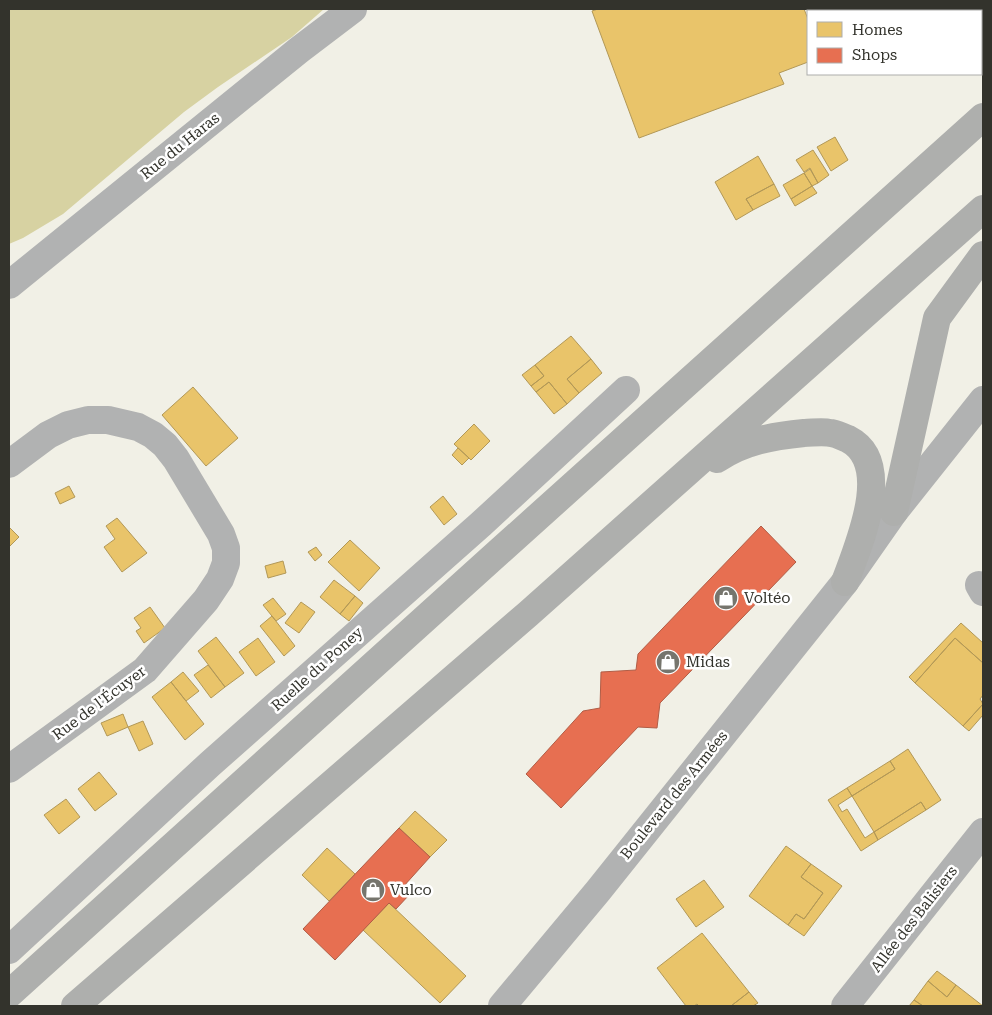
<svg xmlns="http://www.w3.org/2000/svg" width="992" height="1015" viewBox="0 0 992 1015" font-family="'Roboto Serif',serif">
	<rect width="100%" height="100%" fill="#f1f0e6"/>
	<!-- forest -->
	<path fill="#d7d2a2" d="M9,9H324L292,37L218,87L184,112L63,214L23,238L9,244Z"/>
	<!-- homes -->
	<path fill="#e9c46a" stroke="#b29857" d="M598,9H804L808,19V62L779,73L784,84L639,138L592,11Z
		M835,137L848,160L831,171L817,147Z
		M813,150L829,175L818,183L810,168L804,172L796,160Z
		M758,156L774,184L746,199L753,210L736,220L715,182Z
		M810,169L818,183L812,186L804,173Z
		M804,173L812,186L791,199L783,185Z
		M774,184L780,196L753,210L746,199Z
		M812,186L817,193L795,206L791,199Z
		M571,336L591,359L567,379L579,393L567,404L549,382L536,392L531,386L544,376L535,365Z
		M591,359L602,373L579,393L567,379Z
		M535,365L544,376L531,386L522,375Z
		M549,382L567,404L554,414L536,392Z
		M193,387L238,438L206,466L162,415Z
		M474,424L490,441L471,460L454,444Z
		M458,448L469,458L462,465L452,455Z
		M69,486L75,497L60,504L55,493Z
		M443,496L457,514L444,525L430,507Z
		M117,518L147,553L122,572L104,547L115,539L106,526Z
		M9,527L19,537L9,547Z
		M350,540L380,568L359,591L328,562Z
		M316,547L322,555L315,561L308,552Z
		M283,561L286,573L268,578L265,566Z
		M334,580L355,596L340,614L320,597Z
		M355,596L363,603L349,621L340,614Z
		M273,598L286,614L276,621L263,605Z
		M301,602L315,612L299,633L285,623Z
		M150,607L165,628L144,643L136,631L141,628L134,618Z
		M272,616L295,646L284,656L260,626Z
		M961,623L983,643V663L955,638L915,683L909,677Z
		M216,637L244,673L225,687L198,651Z
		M258,638L275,662L256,676L239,652Z
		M955,638L983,663V695L980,699L983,704L963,726L915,683Z
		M208,665L225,687L211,698L194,675Z
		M183,672L199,691L186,701L171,682Z
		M171,682L204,724L185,740L152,697Z
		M983,704V715L969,731L963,726Z
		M123,714L128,727L107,736L101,723Z
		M143,721L153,744L139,751L128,727Z
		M908,749L941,800L926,810L921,802L874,832L852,796L895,769L890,761Z
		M890,761L895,769L852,796L847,788Z
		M99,772L117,794L95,811L78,789Z
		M847,788L852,796L838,805L842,812L847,809L865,838L874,832L878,840L861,851L828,800Z
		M66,799L80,817L59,834L44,815Z
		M921,802L926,810L878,840L874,832Z
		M415,811L447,840L430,857L399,828Z
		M786,846L811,864L801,877L823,893L804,919L796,914L788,925L749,896Z
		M327,848L355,874L329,901L302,875Z
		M811,864L842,886L804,936L788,925L796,914L804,919L823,893L801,877Z
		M704,880L724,907L696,927L676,899Z
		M389,903L466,976L440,1003L363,930Z
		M702,933L749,992L731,1006H699L697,1004L694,1006H686L657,968Z
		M937,971L956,985L947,997L928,981Z
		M928,981L947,997L956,985L983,1006H923L914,1000Z
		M749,992L758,1003L753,1006H731Z
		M914,1000L923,1006H909Z"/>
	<!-- shops -->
	<path fill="#e76f51" stroke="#b15d46" d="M761,526L796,562L660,703L657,728L638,727L561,808L526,774L583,711L600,708L601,672L636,670L638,654Z
		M399,828L430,857L403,887L410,894L396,909L389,903L335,960L303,929Z"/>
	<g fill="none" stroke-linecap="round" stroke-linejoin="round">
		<!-- minor -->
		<path stroke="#b1b2b2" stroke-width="28" d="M910,11L912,9
			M9,285L299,50L353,9
			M9,464L48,435L68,425L88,420H108L138,427L153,435L165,445L176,459L221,534L226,548V563L220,579L206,600L145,670L9,769
			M979,585L983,592
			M9,950L210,764L481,524L626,390
			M502,1006L598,891L845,582L894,512L983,400
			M845,1006L983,832"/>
		<!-- highway -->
		<path stroke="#aeafad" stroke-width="28" d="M717,459C743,441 773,436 804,433C812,433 822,431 830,433C836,433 842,437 848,439C895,463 858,546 845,582
			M894,512L937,318L983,255
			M9,994L501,550L983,117
			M75,1006L528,614L983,209"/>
	</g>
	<!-- icons -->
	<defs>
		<g id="shop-disc" transform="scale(1.25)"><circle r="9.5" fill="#76756d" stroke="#fff"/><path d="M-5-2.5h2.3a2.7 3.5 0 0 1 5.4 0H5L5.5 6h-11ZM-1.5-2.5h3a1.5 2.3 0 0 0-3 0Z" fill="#fff"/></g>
	</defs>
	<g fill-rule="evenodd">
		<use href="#shop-disc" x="726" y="598"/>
		<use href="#shop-disc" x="668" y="662"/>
		<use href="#shop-disc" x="373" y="890"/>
	</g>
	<g text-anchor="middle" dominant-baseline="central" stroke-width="5" stroke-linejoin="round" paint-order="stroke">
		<!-- street labels -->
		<g font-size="15" fill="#33332c" stroke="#fff">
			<text transform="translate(180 146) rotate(-39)">Rue du Haras</text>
			<text transform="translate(317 669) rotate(-42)">Ruelle du Poney</text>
			<text transform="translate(99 703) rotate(-37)">Rue de l'Écuyer</text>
			<text transform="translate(674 795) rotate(-51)">Boulevard des Armées</text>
			<text transform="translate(914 919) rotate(-52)">Allée des Balisiers</text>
		</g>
		<!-- poi labels -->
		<g font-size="15" fill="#33332c" stroke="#fff" text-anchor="start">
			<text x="744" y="598">Voltéo</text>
			<text x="686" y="662">Midas</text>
			<text x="390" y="890">Vulco</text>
		</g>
	</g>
	<!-- border -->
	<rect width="992" height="1015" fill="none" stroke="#33332c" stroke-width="20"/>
	<!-- legend -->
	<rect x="807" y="10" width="175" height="65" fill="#ffffff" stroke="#adadab"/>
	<rect x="817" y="22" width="25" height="15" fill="#e9c46a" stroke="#adadab"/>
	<text x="852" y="35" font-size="15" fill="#33332c">Homes</text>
	<rect x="817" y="48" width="25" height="15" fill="#e76f51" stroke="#adadab"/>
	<text x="852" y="60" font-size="15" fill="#33332c">Shops</text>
</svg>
